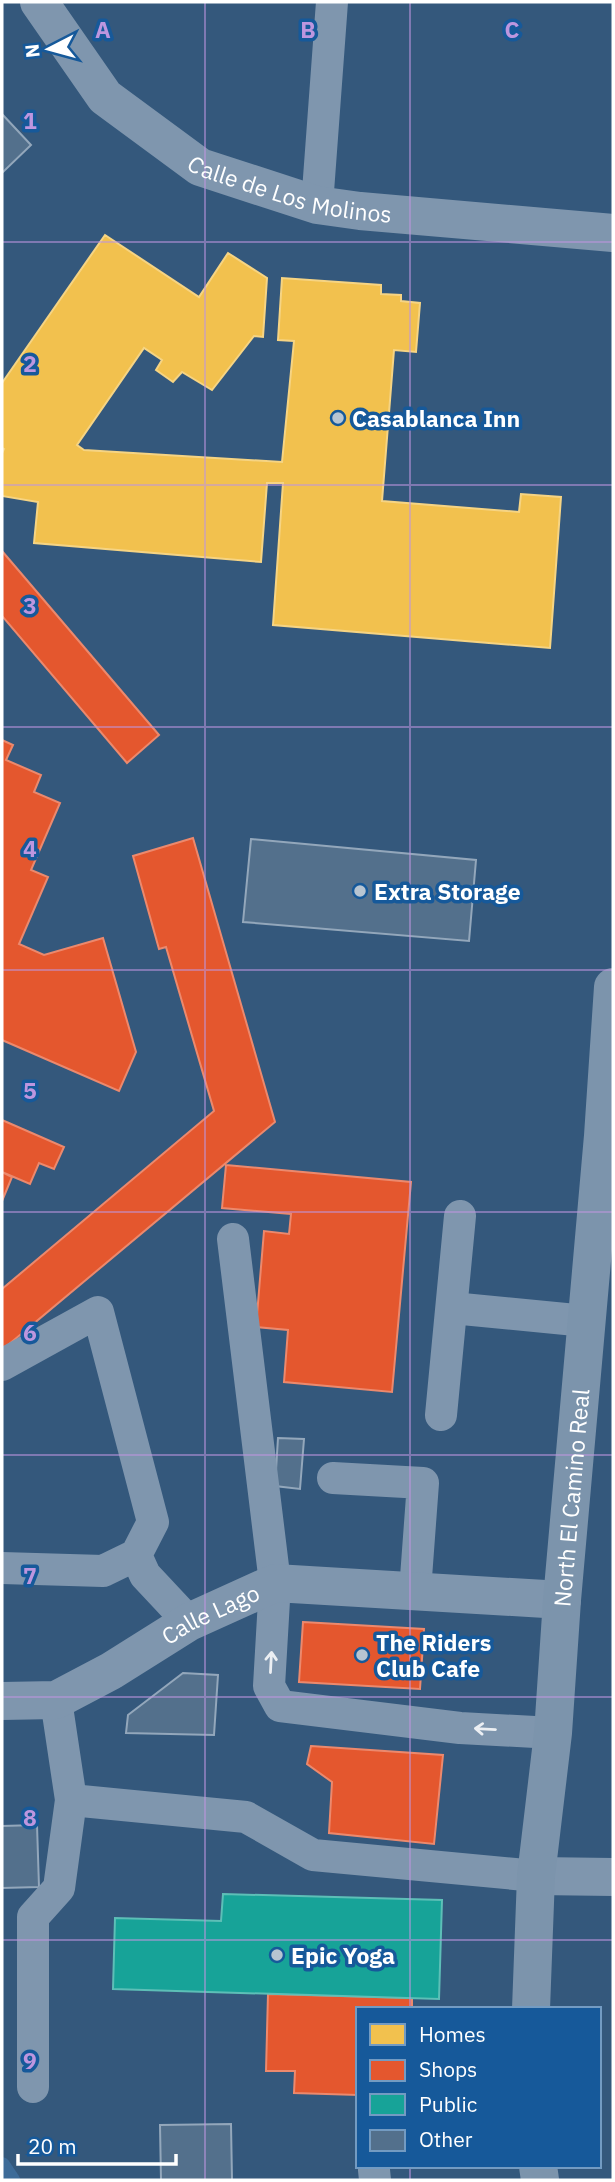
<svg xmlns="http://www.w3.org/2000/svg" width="615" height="2182" viewBox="0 0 615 2182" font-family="'IBM Plex Sans',sans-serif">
	<rect width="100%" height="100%" fill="#34587c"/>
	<!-- homes -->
	<path fill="#f2c14e" stroke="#f6d483" stroke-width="2" d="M105,235L199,297L228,253L267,278L263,337L254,336L212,390L182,372L173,382L156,370L162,360L144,348L77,445L84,450L282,462L294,341L278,340L282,278L381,285V294L401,295V301L420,303L416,352L394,350L382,501L519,512L521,494L561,497L550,648L273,625L283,483H267L261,562L34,543L38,502L2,496V453L4,449L2,448V383Z"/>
	<!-- shops -->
	<path fill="#e4572e" stroke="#ec896d" stroke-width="2" d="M2,551L159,735L127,763L2,616Z
		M2,740L13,745L6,760L41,775L34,792L60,803L31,870L48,877L19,944L44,955L103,938L136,1052L119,1091L2,1040Z
		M193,838L275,1122L2,1350V1289L214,1111L166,947L159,949L133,856Z
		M2,1120L64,1147L54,1169L39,1163L30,1184L2,1172Z
		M226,1165L411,1182L392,1392L284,1382L288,1330L256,1327L264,1231L289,1234L291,1214L222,1208Z
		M2,1172L12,1177L2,1201Z
		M303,1622L424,1629L420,1689L299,1682Z
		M311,1746L443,1755L434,1844L329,1833L332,1782L307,1764Z
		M268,1994L412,1998V2009H358V2095L294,2093L295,2071H266Z"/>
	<!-- public -->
	<path fill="#17a398" stroke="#5dbfb7" stroke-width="2" d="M223,1894L442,1900L439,1999L113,1989L115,1918L221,1921Z"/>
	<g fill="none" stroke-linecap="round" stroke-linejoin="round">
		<!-- stream -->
		<path stroke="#3d6b98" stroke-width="16" d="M2,2165L12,2180"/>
	</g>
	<!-- building -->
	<path fill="#53708c" stroke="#93a7bb" stroke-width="2" d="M2,114L31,145L2,173Z
		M251,839L476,860L469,941L243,922Z
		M278,1438L304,1439L300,1489L275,1486Z
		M183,1673L218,1675L214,1735L126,1733L128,1715Z
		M37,1825L39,1887L2,1888V1826Z
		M231,2124L232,2180H161L160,2125Z"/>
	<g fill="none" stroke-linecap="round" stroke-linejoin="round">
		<!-- service -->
		<path stroke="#7f96ae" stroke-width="32" d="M317,205L332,2
			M233,1239L275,1583L269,1686L280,1706L460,1728L553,1733
			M452,1308L586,1321
			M2,1365L98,1312L153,1522L136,1555L103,1571L2,1568
			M441,1415L460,1216
			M333,1478L423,1483L415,1591
			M136,1555L145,1575L189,1622
			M71,1800L246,1817L313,1855L536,1876
			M33,2087V1917L59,1888L71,1800L56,1700
			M374,2170L375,2180"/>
		<!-- minor -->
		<path stroke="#7f96ae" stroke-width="38" id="s1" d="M2,1701L56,1700L111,1671L189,1622L275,1583L562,1600"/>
		<!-- tertiary -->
		<g stroke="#7f96ae" stroke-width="38">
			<path id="s2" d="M39,2L105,97L200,167L317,205L360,211L613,233"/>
			<path d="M536,1876L613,1877"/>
		</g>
		<!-- primary -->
		<g stroke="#7c94ac" stroke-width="38">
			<path id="s3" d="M531,2009L536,1876L553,1733L562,1600L603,1136L613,987"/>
			<path d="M538,2166L540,2180"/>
		</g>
	</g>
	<!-- one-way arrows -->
	<defs><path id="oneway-shaft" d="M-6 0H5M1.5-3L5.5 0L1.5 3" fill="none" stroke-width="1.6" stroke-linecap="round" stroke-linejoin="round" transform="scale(1.75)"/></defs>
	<g stroke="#eceff3">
		<use href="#oneway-shaft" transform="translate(271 1662) rotate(-87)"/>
		<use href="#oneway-shaft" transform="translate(485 1729) rotate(-177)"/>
	</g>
	<!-- grid -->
	<path fill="none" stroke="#bd96df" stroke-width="2" stroke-opacity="0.55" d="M205,2V2180M410,2V2009M2,242H613M2,485H613M2,727H613M2,970H613M2,1212H613M2,1455H613M2,1697H613M2,1940H613M410,2166V2180"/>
	<!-- markers -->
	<g fill="#b8c5d1" stroke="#16599a" stroke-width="2.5">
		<circle cx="338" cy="418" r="7"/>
		<circle cx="360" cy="891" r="7"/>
		<circle cx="362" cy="1655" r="7"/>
		<circle cx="277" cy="1955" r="7"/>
	</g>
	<g text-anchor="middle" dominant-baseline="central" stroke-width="7" stroke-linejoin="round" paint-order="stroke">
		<!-- street labels -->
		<g font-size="23" fill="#fff" stroke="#16599a">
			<text stroke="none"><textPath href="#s2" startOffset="327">Calle de Los Molinos</textPath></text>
			<text stroke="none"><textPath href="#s3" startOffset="513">North El Camino Real</textPath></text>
			<text stroke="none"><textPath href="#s1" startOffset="231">Calle Lago</textPath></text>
		</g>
		<!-- poi labels -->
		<g font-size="23" font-weight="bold" fill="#fff" stroke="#16599a" text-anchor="start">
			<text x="352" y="418">Casablanca Inn</text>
			<text x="374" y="891">Extra Storage</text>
			<text x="376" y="1642">The Riders<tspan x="376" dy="26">Club Cafe</tspan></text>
			<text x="291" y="1955">Epic Yoga</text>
		</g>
	</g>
	<g font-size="23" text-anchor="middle" font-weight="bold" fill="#bd96df" stroke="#16599a" stroke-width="7" stroke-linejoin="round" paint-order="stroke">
		<text x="103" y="38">A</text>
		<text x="308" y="38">B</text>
		<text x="512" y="38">C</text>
		<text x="30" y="129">1</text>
		<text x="30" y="372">2</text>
		<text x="30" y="614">3</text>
		<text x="30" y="857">4</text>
		<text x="30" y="1099">5</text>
		<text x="30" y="1341">6</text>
		<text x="30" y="1584">7</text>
		<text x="30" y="1826">8</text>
		<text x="30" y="2069">9</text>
	</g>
	<!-- border -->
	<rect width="615" height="2182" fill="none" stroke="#ffffff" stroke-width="7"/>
	<!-- legend -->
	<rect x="356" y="2007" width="245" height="161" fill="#16599a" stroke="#739bc2" stroke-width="2"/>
	<rect x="370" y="2024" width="35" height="21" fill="#f2c14e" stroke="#739bc2" stroke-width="2"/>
	<text x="419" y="2042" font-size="21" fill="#ffffff">Homes</text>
	<rect x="370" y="2060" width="35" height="21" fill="#e4572e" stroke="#739bc2" stroke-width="2"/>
	<text x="419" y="2077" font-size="21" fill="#ffffff">Shops</text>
	<rect x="370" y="2094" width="35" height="21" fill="#17a398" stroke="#739bc2" stroke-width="2"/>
	<text x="419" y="2112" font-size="21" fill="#ffffff">Public</text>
	<rect x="370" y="2130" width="35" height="21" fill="#53708c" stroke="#739bc2" stroke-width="2"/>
	<text x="419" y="2147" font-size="21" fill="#ffffff">Other</text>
	<!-- north arrow -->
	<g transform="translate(49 49) rotate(264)" stroke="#16599a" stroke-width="5" paint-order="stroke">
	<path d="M0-5L12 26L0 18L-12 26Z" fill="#ffffff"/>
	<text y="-10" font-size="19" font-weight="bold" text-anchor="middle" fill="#ffffff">N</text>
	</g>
	<!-- scale -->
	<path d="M18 2154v10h158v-10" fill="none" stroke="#ffffff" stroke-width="3.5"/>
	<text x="28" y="2154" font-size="21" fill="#ffffff" stroke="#16599a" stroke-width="5" paint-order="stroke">20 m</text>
</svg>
